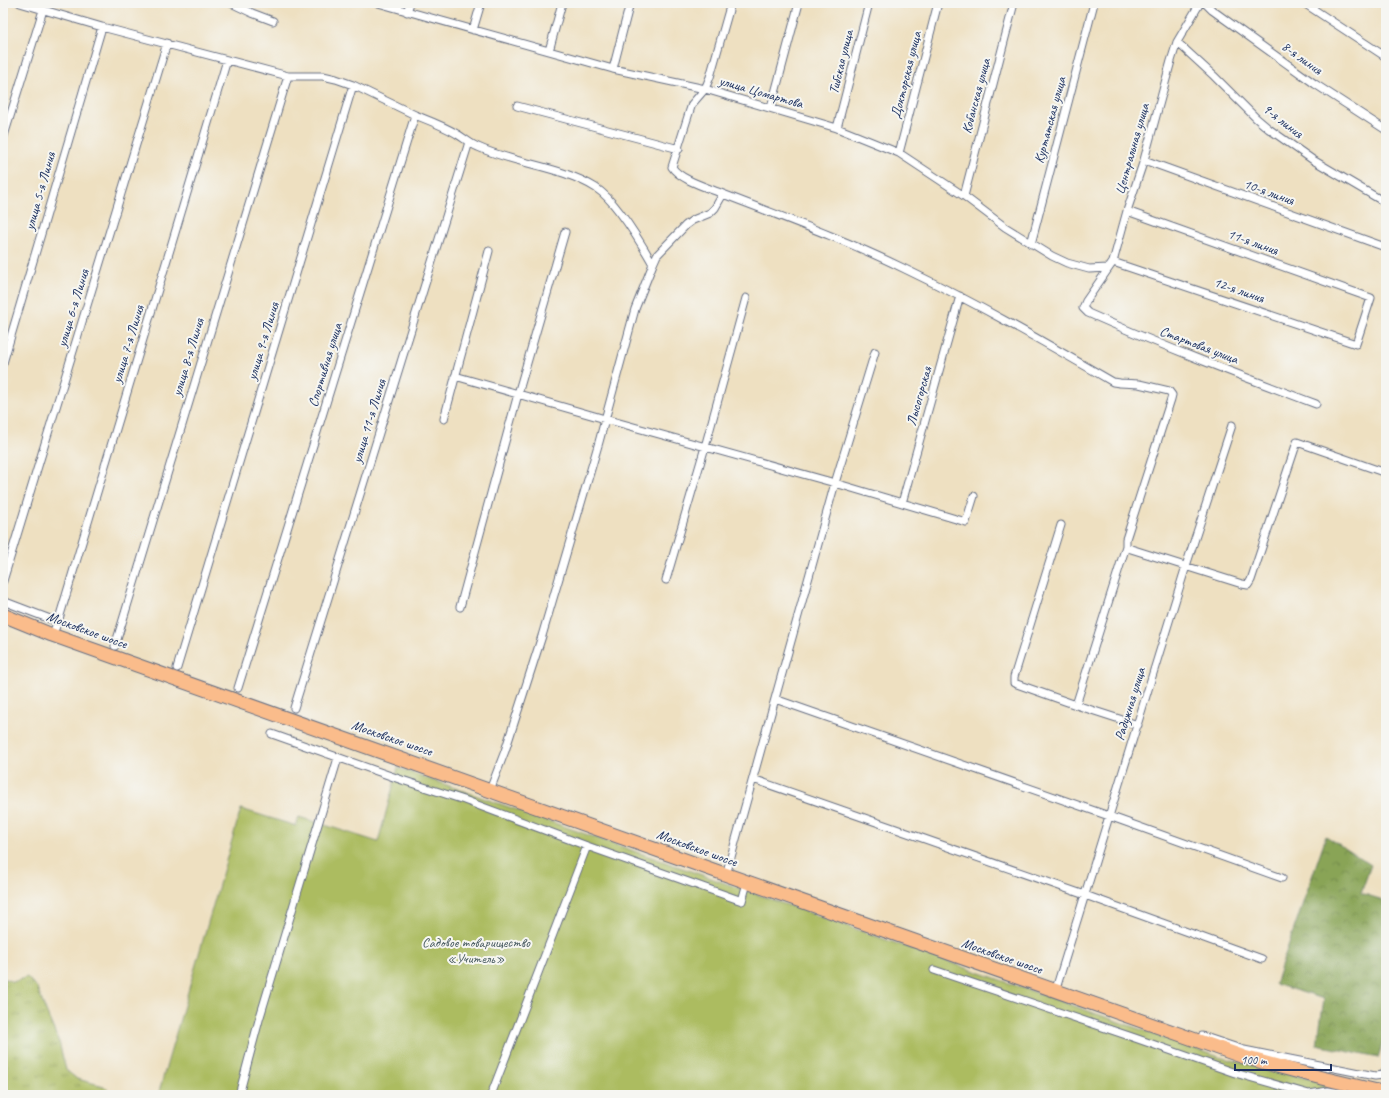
<svg xmlns="http://www.w3.org/2000/svg" width="1389" height="1098" viewBox="0 0 1389 1098" font-family="Caveat,sans-serif">
	<defs>
		<pattern id="grass-tufts" width="24" height="20" patternUnits="userSpaceOnUse"><rect width="24" height="20" fill="#acbc60"/><path d="M3 7l-1-3M5 7V3M7 7l1-3M15 17l-1-3M17 17v-4M19 17l1-3" fill="none" stroke="#8b9952"/></pattern>
		<pattern id="forest-crowns" width="20" height="18" patternUnits="userSpaceOnUse"><rect width="20" height="18" fill="#89a456"/><path d="M2 6a3 3 0 1 1 6 0M12 15a3 3 0 1 1 6 0" fill="none" stroke="#6f864a"/></pattern>
	</defs>
	<rect width="100%" height="100%" fill="#f6f6f2"/>
	<filter id="ink" filterUnits="userSpaceOnUse"><feTurbulence type="fractalNoise" baseFrequency=".025" numOctaves="2"/><feDisplacementMap in="SourceGraphic" scale="8" xChannelSelector="R" yChannelSelector="G"/><feConvolveMatrix kernelMatrix="1 2 1 2 8 2 1 2 1" color-interpolation-filters="sRGB"/></filter>
	<filter id="wash" filterUnits="userSpaceOnUse"><feTurbulence type="fractalNoise" baseFrequency=".012" numOctaves="4" result="noise"/><feDisplacementMap in="SourceGraphic" scale="16" xChannelSelector="R" yChannelSelector="G"/><feGaussianBlur stdDeviation="0.9" result="paint"/><feColorMatrix in="noise" values="0 0 0 0 0 0 0 0 0 0 0 0 0 0 0 0 0 1.4 0 .05"/><feComposite in="paint" operator="in"/></filter>
	<g filter="url(#wash)">
		<rect width="100%" height="100%" fill="#eee0c1"/>
		<!-- grass -->
		<path fill="url(#grass-tufts)" stroke="#64765f" d="M27,977L37,988L47,1014L59,1042L66,1070L77,1079L104,1086L113,1095H3V978L13,982Z"/>
		<!-- forest -->
		<path fill="url(#forest-crowns)" stroke="#526a5a" d="M1326,836L1371,865L1361,893L1386,901V1031L1378,1058L1317,1045L1324,999L1275,984Z"/>
		<!-- green -->
		<path fill="#acbc60" stroke="#64765f" d="M398,768L1219,1057L1375,1095H158L241,809L296,826L299,817L378,842Z"/>
	</g>
	<g filter="url(#ink)">
		<g fill="none" stroke-linecap="round" stroke-linejoin="round">
			<!-- street casing -->
			<g stroke="#656d81" stroke-width="9">
				<path id="street" d="M20,3L102,27L288,76H323L336,79L353,85L177,668
					M231,3L252,13L273,21
					M378,3L613,69L705,89L837,128L899,153L964,196L1005,227L1052,256L1067,263L1089,269L1108,268
					M1200,3L1177,42L1171,61L1144,160L1127,211L1113,262L1086,301L1083,308L1088,313C1162,346 1239,375 1316,404
					M1205,3L1212,10L1315,84L1386,130
					M1304,3L1386,57
					M407,12L410,3
					M473,30L481,3
					M1177,42L1214,76L1256,118L1269,129L1313,160L1386,203
					M549,51L562,3
					M613,69L630,3
					M517,106L679,149
					M771,108L799,3
					M415,115C430,121 444,126 457,134C464,138 470,144 478,147C515,164 561,166 596,188C615,200 641,243 653,264
					M837,128L869,3
					M3,139L43,10
					M899,153L938,3
					M1144,160L1385,247
					M723,194C709,188 680,180 672,167L689,113L692,104L705,89L710,77L731,3
					M964,196L1014,3
					M1031,244L1094,3
					M1113,262L1356,344L1371,298L1127,211
					M3,363L102,27
					M455,376L605,419L835,483L966,522L974,496
					M444,419L489,251
					M902,503L960,296
					M1061,525L1014,677V683L1076,705L1138,725
					M666,580L705,447L746,298
					M3,581L167,43
					M3,601L58,622
					M460,607L518,394L565,232
					M52,635L58,622L227,60
					M115,646L288,76
					M238,688L415,115L353,85
					M775,699L1109,816L1282,878
					M1076,705L1126,546
					M294,708L469,142
					M272,734L402,780L464,800L587,846L742,901L747,883
					M753,779L1085,895L1262,959
					M490,790L505,751L542,636L599,442L635,309L653,264L657,255L686,225L693,220L710,213L715,208L723,194C785,218 846,240 905,269C976,303 1044,342 1113,382L1120,383L1139,384L1169,391L1172,395L1171,399L1126,539V546L1131,549L1242,584L1248,585L1251,580L1297,442L1386,473
					M726,875L835,483L875,352
					M934,970L1135,1038L1235,1073L1309,1094L1328,1091L1350,1095
					M1055,992L1186,566L1232,425
					M1202,1036L1244,1050L1375,1076L1383,1075L1386,1071
					M239,1095L259,1020L338,758
					M491,1095L587,846"/>
			</g>
			<!-- highway casing -->
			<g stroke="#656d81" stroke-width="15">
				<path id="highway" d="M3,615L52,635C449,775 846,919 1244,1057L1318,1077L1386,1093"/>
			</g>
			<!-- street -->
			<use href="#street" stroke="#fff" stroke-width="7"/>
			<!-- highway -->
			<use href="#highway" stroke="#fabc8b" stroke-width="13"/>
		</g>
	</g>
	<g text-anchor="middle" dominant-baseline="central" stroke-width="4" stroke-linejoin="round" paint-order="stroke">
		<!-- street labels -->
		<g font-size="14" fill="#1b2f5e" stroke="#f6f6f2">
			<text transform="translate(1302 58) rotate(36)">8-я линия</text>
			<text transform="translate(841 62) rotate(-76)">Тибская улица</text>
			<text transform="translate(906 75) rotate(-76)">Докторская улица</text>
			<text transform="translate(761 92) rotate(16)">улица Цомартова</text>
			<text transform="translate(976 96) rotate(-75)">Кобанская улица</text>
			<text transform="translate(1050 120) rotate(-75)">Куртатская улица</text>
			<text transform="translate(1283 121) rotate(38)">9-я линия</text>
			<text transform="translate(1132 149) rotate(-74)">Центральная улица</text>
			<text transform="translate(40 191) rotate(-74)">улица 5-я Линия</text>
			<text transform="translate(1269 192) rotate(20)">10-я линия</text>
			<text transform="translate(1253 242) rotate(20)">11-я линия</text>
			<text transform="translate(1239 290) rotate(19)">12-я линия</text>
			<text transform="translate(73 308) rotate(-73)">улица 6-я Линия</text>
			<text transform="translate(263 341) rotate(-73)">улица 9-я Линия</text>
			<text transform="translate(128 344) rotate(-73)">улица 7-я Линия</text>
			<text transform="translate(1199 345) rotate(21)">Стартовая улица</text>
			<text transform="translate(188 357) rotate(-73)">улица 8-я Линия</text>
			<text transform="translate(325 365) rotate(-73)">Спортивная улица</text>
			<text transform="translate(919 396) rotate(-74)">Лысогорская</text>
			<text transform="translate(369 421) rotate(-73)">улица 11-я Линия</text>
			<text transform="translate(87 630) rotate(20)">Московское шоссе</text>
			<text transform="translate(1130 704) rotate(-73)">Радужная улица</text>
			<text transform="translate(392 738) rotate(19)">Московское шоссе</text>
			<text transform="translate(697 848) rotate(20)">Московское шоссе</text>
			<text transform="translate(1002 956) rotate(19)">Московское шоссе</text>
		</g>
		<!-- park labels -->
		<g font-size="14" fill="#46595f" stroke="#f6f6f2">
			<text x="476" y="942">Садовое товарищество<tspan x="476" dy="16">«Учитель»</tspan></text>
		</g>
	</g>
	<!-- margin -->
	<rect width="1389" height="1098" fill="none" stroke="#f6f6f2" stroke-width="16"/>
	<!-- scale -->
	<path d="M1235 1064v6h96v-6" fill="none" stroke="#1b2f5e" stroke-width="2"/>
	<text x="1241" y="1064" font-size="12" fill="#1b2f5e" stroke="#f6f6f2" stroke-width="3" paint-order="stroke">100 m</text>
</svg>
